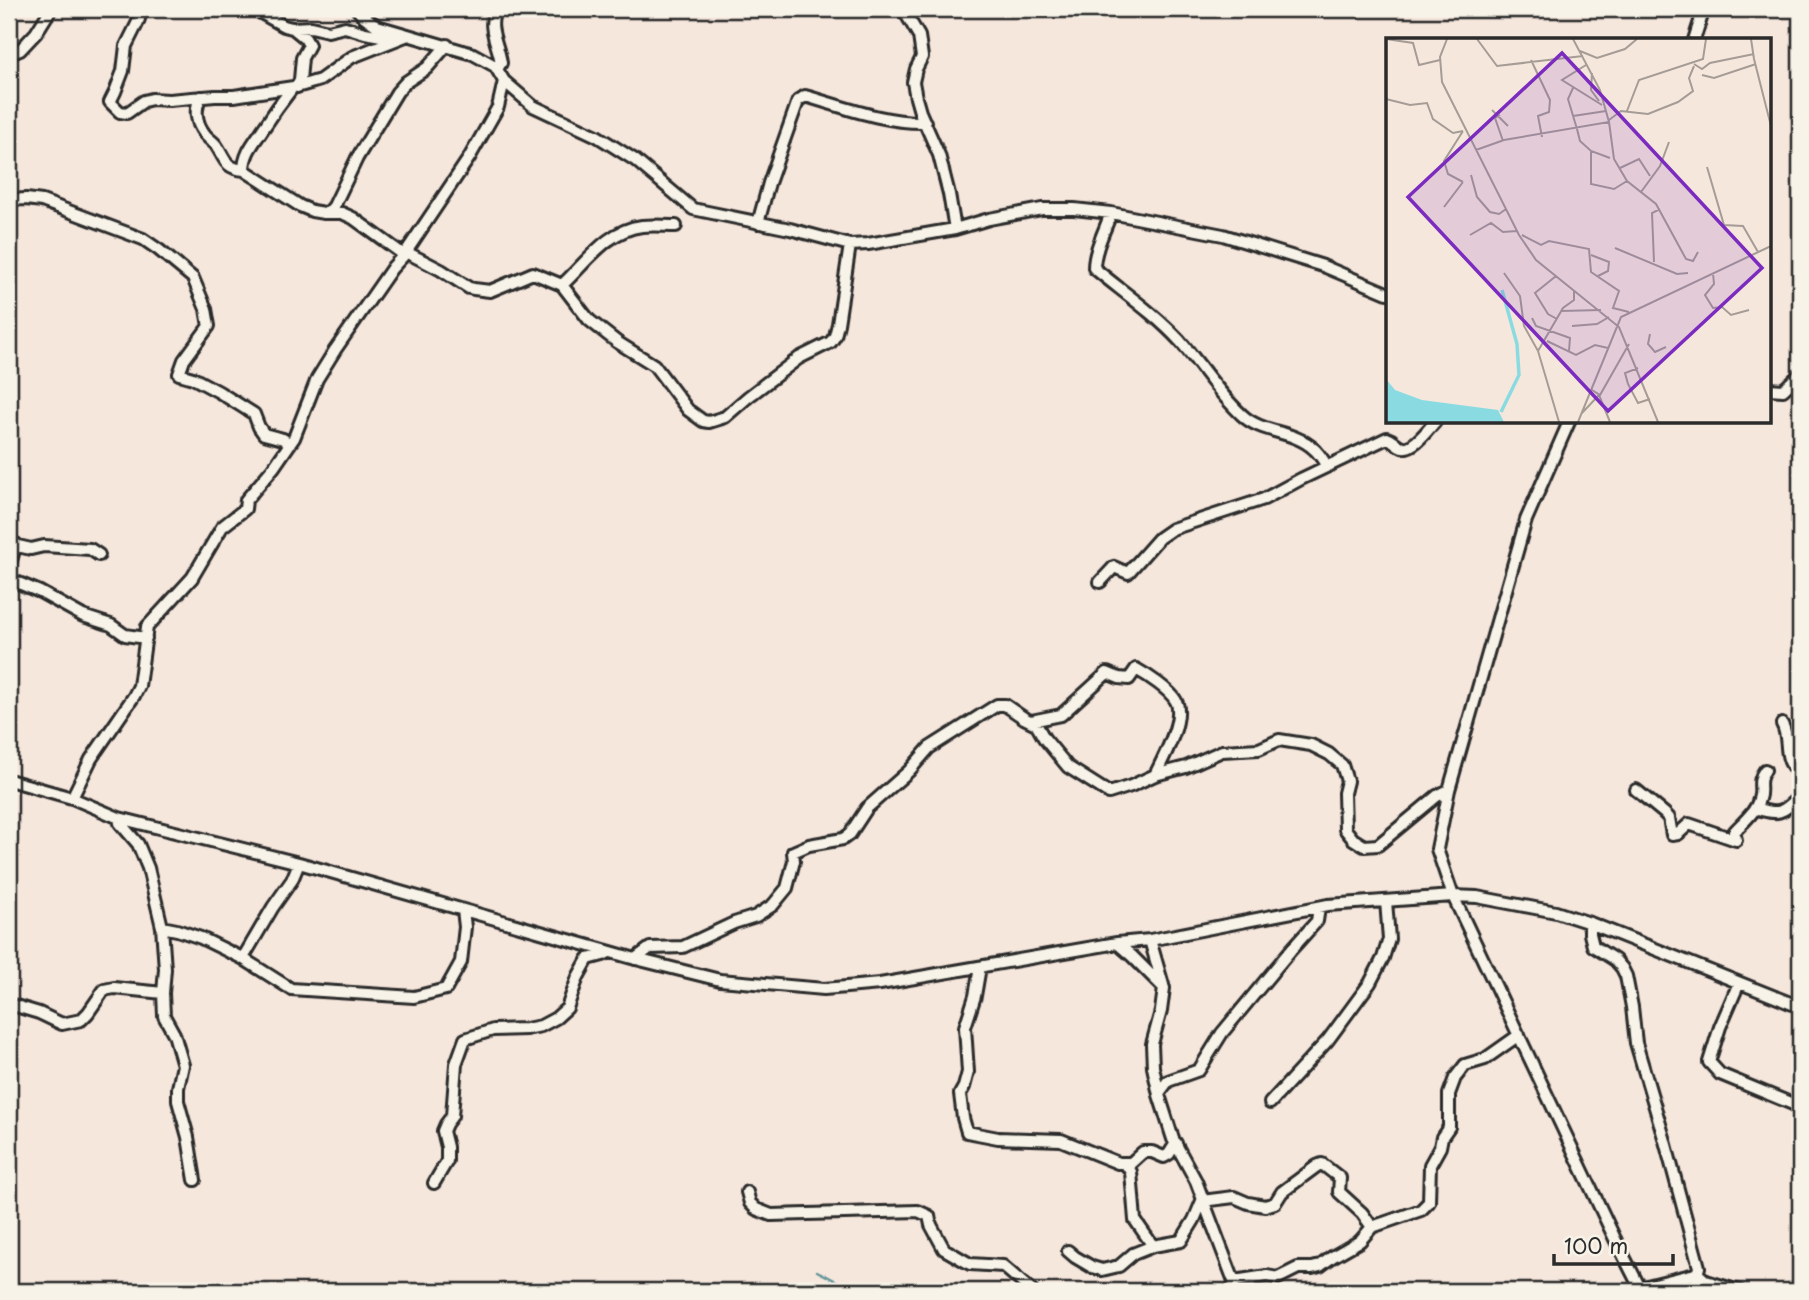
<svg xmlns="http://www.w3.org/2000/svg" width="1809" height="1300" viewBox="0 0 1809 1300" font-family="'Playpen Sans',sans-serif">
	<rect width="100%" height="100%" fill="#f6e7dd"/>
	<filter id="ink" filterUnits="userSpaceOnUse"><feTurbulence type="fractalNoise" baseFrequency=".0143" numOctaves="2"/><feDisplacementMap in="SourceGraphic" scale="14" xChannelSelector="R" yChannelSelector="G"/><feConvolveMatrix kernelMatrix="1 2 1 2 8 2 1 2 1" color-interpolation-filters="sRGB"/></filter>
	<g filter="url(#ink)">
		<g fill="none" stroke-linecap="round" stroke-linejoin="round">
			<!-- stream -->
			<path stroke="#649598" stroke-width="2.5" d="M817,1271L856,1291"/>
			<!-- minor casing -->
			<g stroke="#2b2b2b" stroke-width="16">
				<path id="minor" d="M142,9L138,22L126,46L123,71L115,92L110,102L120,112L127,113L144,101L152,99L169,100L215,96H234L300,86L320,80L352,57L408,35
					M254,9L284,26L292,28L311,27L328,31L345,27L365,33L397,39
					M495,9C487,29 498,43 501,63L497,69
					M903,9L919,36L922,57L916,69L913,82L916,98L920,112L939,155L949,194L955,229
					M294,29L305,38L309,45L302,58L300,80L297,87
					M1694,40L1704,9
					M9,54L20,50L36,33L51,9
					M504,81L533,106L597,136L635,160L693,209L790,229L850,245L868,244L955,229L989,219L1042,209H1074L1111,213L1223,235L1323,266L1387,293
					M201,97C194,108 196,123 204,133C207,138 213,141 216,145C225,158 224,168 244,170L300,206L312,211L324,213H342L353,218L404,255
					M244,170C244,153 254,143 263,129C272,115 282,101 293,87
					M9,200L26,199L42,201L143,239L159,250L193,278L206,309L209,326L184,360L179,374L193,378L219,392L254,414L259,427L264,434L283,439L290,444
					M328,213L334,206L357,158L397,92L406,82L427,68L447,45
					M1111,213C1105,230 1094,250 1094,268C1123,292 1154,313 1180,341C1201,365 1218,393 1242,415C1262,434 1294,430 1314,449C1319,453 1323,460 1327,466
					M758,223L769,183L798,101L805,96C844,107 884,123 925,122
					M406,252L441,270L469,288L474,289L490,291L533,273L562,285C586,263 607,230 642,226C653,225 665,226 676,226
					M562,285L589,320L617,342L654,365L688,410L703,421L709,422L725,417L748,397L799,358L831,342L835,336L838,324L850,245
					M1769,389L1783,390L1800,374
					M1569,422L1526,520L1449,790L1437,849L1453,896L1615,1239L1641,1290L1647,1286L1649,1291
					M9,544L31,549L44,546L90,549L99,555
					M9,567L16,544
					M9,579L40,592L83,616L111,625L125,635L146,638
					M1100,582L1114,567L1128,573L1159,538L1172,529L1264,499L1301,479L1387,438C1394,440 1396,445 1402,447C1414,450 1428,429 1435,422
					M1031,721L1061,715L1107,673L1119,678L1129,679L1136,669C1147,675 1170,690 1176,701C1185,719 1163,759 1155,775
					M1782,724C1790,737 1783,756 1794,768
					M9,780L72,798L119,818L299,863L632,958L720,980L824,989L880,984L1117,943L1150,940L1328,905L1453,896L1477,897L1556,912L1590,923L1800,1007
					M1636,790L1664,813L1669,818L1672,835L1678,834L1689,824L1736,840L1734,832C1743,822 1756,812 1759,799C1763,788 1756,782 1765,770
					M72,798L91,759L134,696L139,686L147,627L192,578L222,527L245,509L246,500L274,467L294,438L317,379L335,350L392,268L404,255L469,158L498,107L504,81L495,66L473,54L377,26L362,15L357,9
					M1755,808C1780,816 1782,813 1800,796
					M119,818L120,823L138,844L148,868L162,927L165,969L163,993L164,1016L174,1034L183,1065L178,1088V1101L188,1137L195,1180
					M1590,923V934L1593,946L1615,960L1622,968L1626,976L1632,1007L1636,1043L1665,1141L1699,1267L1698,1271L1695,1274L1647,1286
					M162,927L177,930L201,938L242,958L291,989L414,997L446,989L461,962L465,927L463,910
					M1150,940L1163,985
					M1117,943L1132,956L1164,988L1161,1011L1152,1044L1153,1067L1159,1095L1173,1139L1196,1181L1216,1234L1234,1281V1291
					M243,958L273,907L292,880L299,863
					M635,959L650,948L683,947L734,923L756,916L773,905L787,888L794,861L793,852L809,845L843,839L850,834L867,808L909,771L929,748L997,705H1005L1024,718L1036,724L1044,738L1068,767L1109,793L1131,786L1155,775L1186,767L1222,751L1259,749L1279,740L1311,745L1329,754L1342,765L1347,781L1344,793L1345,829L1353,839L1364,846L1378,845L1437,796L1449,790
					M980,967L975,996L965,1027L968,1072L964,1087L960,1094L963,1118L967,1132L998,1138L1061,1140L1118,1163H1131L1143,1152H1152L1164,1157L1169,1154L1176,1143
					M1739,983L1720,1027L1709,1062L1720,1074L1800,1107
					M9,1004L39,1013L62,1024L81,1020L88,1013L104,990L114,988L163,993
					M1159,1093L1168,1081L1199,1070L1222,1033L1290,951L1317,921L1319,908
					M1270,1103L1328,1040L1370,983L1383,958L1389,939L1386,901
					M1125,1163L1131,1172L1135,1220L1153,1246
					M434,1183L447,1161V1147L443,1131L446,1124L452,1116L456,1064L465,1039L493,1030L526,1029L541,1026L556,1018L567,1008L578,977L588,959L603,955L609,952
					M747,1192L750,1203L756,1209L771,1215L918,1211L929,1216L931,1225L944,1249L970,1264L1003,1266L1032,1291
					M1068,1251L1075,1257L1092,1267L1102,1270L1119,1266L1133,1254L1153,1246L1181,1241L1194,1220L1202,1201L1234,1197L1248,1203L1265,1206L1275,1203L1282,1192L1317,1166L1322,1164L1340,1178L1339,1192L1362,1213L1372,1227
					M1697,1273L1706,1281L1739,1291
					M1695,1274L1700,1291
					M1234,1281L1267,1276L1278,1278L1298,1268H1312L1320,1266L1332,1257L1360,1241L1372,1227L1421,1210L1429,1202L1430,1165L1440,1147L1442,1137L1449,1127V1094L1455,1078L1465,1065L1485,1059L1519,1035"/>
			</g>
			<!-- minor -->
			<use href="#minor" stroke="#f7f3e8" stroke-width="10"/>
		</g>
	</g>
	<!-- overview -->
	<g transform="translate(1386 38)">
		<rect width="385" height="385" fill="#f6e7dd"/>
		<path d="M0,341L9,352L36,362L112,372L118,384H0Z" fill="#8adbe1"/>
		<path fill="none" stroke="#8adbe1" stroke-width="3.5" d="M115,374L133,337L131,306L116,252"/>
		<path fill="none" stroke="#a59c96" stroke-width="2" d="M0,1L27,5L33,27L54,22M61,1L54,19L56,44L133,197L150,222L233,289L272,384M91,1L111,28L197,18M365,1L368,21L365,1M194,13L211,20L239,11L251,1M368,21L385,88M145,22L164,62L163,74L152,78L156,99M308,26L316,31L324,25L368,16M200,27L176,42L216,67M206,35L205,52L213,63M316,37L328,40L370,26M187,50L182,61L191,91M0,61L24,67L41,65L47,81L67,95L77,93M106,72L122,88M241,73L253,42L317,21L320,1M114,77L109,80L117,103M187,78L220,73M223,82L235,73L262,76L292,64L307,53L303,40L308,28M223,84L228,121L241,143L270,166L300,221L307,223L312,214M191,91L194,103L205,113L224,120M90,112L118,102L223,84L214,52L187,1M205,113V146L228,151L241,143M321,129L338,187L357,188L372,214M234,130L253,121L264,138M85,137L91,159L104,174L113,176L120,171M77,144L62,136L58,123L77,93M255,154L274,128L283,104M58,169L77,144M84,197L105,185L117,194L131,193M136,197L155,207L163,203L203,211L205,234L233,253L227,270L243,274M229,210L291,236L302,235M205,217L223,224L222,233L212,238M268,224L266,175L274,171M118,235L134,258L138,288L152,313M327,235L328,246L319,257L327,270L336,269L345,277L363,272M170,238L149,255L162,276L171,281M175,273L215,272M146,280L150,288L184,300L183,313M186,288L211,286L223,279M264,296L262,306L269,314L280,309M161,303L190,317L209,307L222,310M252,330L239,335L242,346L252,365L264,361M206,352L214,357L243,306M213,357L224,384M196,375L213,357M173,384L152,313L177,270L188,262V252M192,384L235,279L385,208"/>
		<path fill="#7b2cbf" fill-opacity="0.15" stroke="#7b2cbf" stroke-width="3.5" d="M176,15L376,230L222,373L22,159Z"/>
		<rect width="385" height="385" fill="none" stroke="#2b2b2b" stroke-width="3.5"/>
	</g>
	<!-- margin -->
	<rect width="1809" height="1300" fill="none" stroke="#f7f3e8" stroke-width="35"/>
	<rect x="18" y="18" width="1774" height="1265" fill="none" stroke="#2b2b2b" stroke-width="2.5" filter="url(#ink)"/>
	<!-- scale -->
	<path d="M1554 1254v10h119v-10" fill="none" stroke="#2b2b2b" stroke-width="3.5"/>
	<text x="1564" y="1254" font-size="21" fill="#2b2b2b" stroke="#f7f3e8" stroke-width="5" paint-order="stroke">100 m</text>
</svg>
